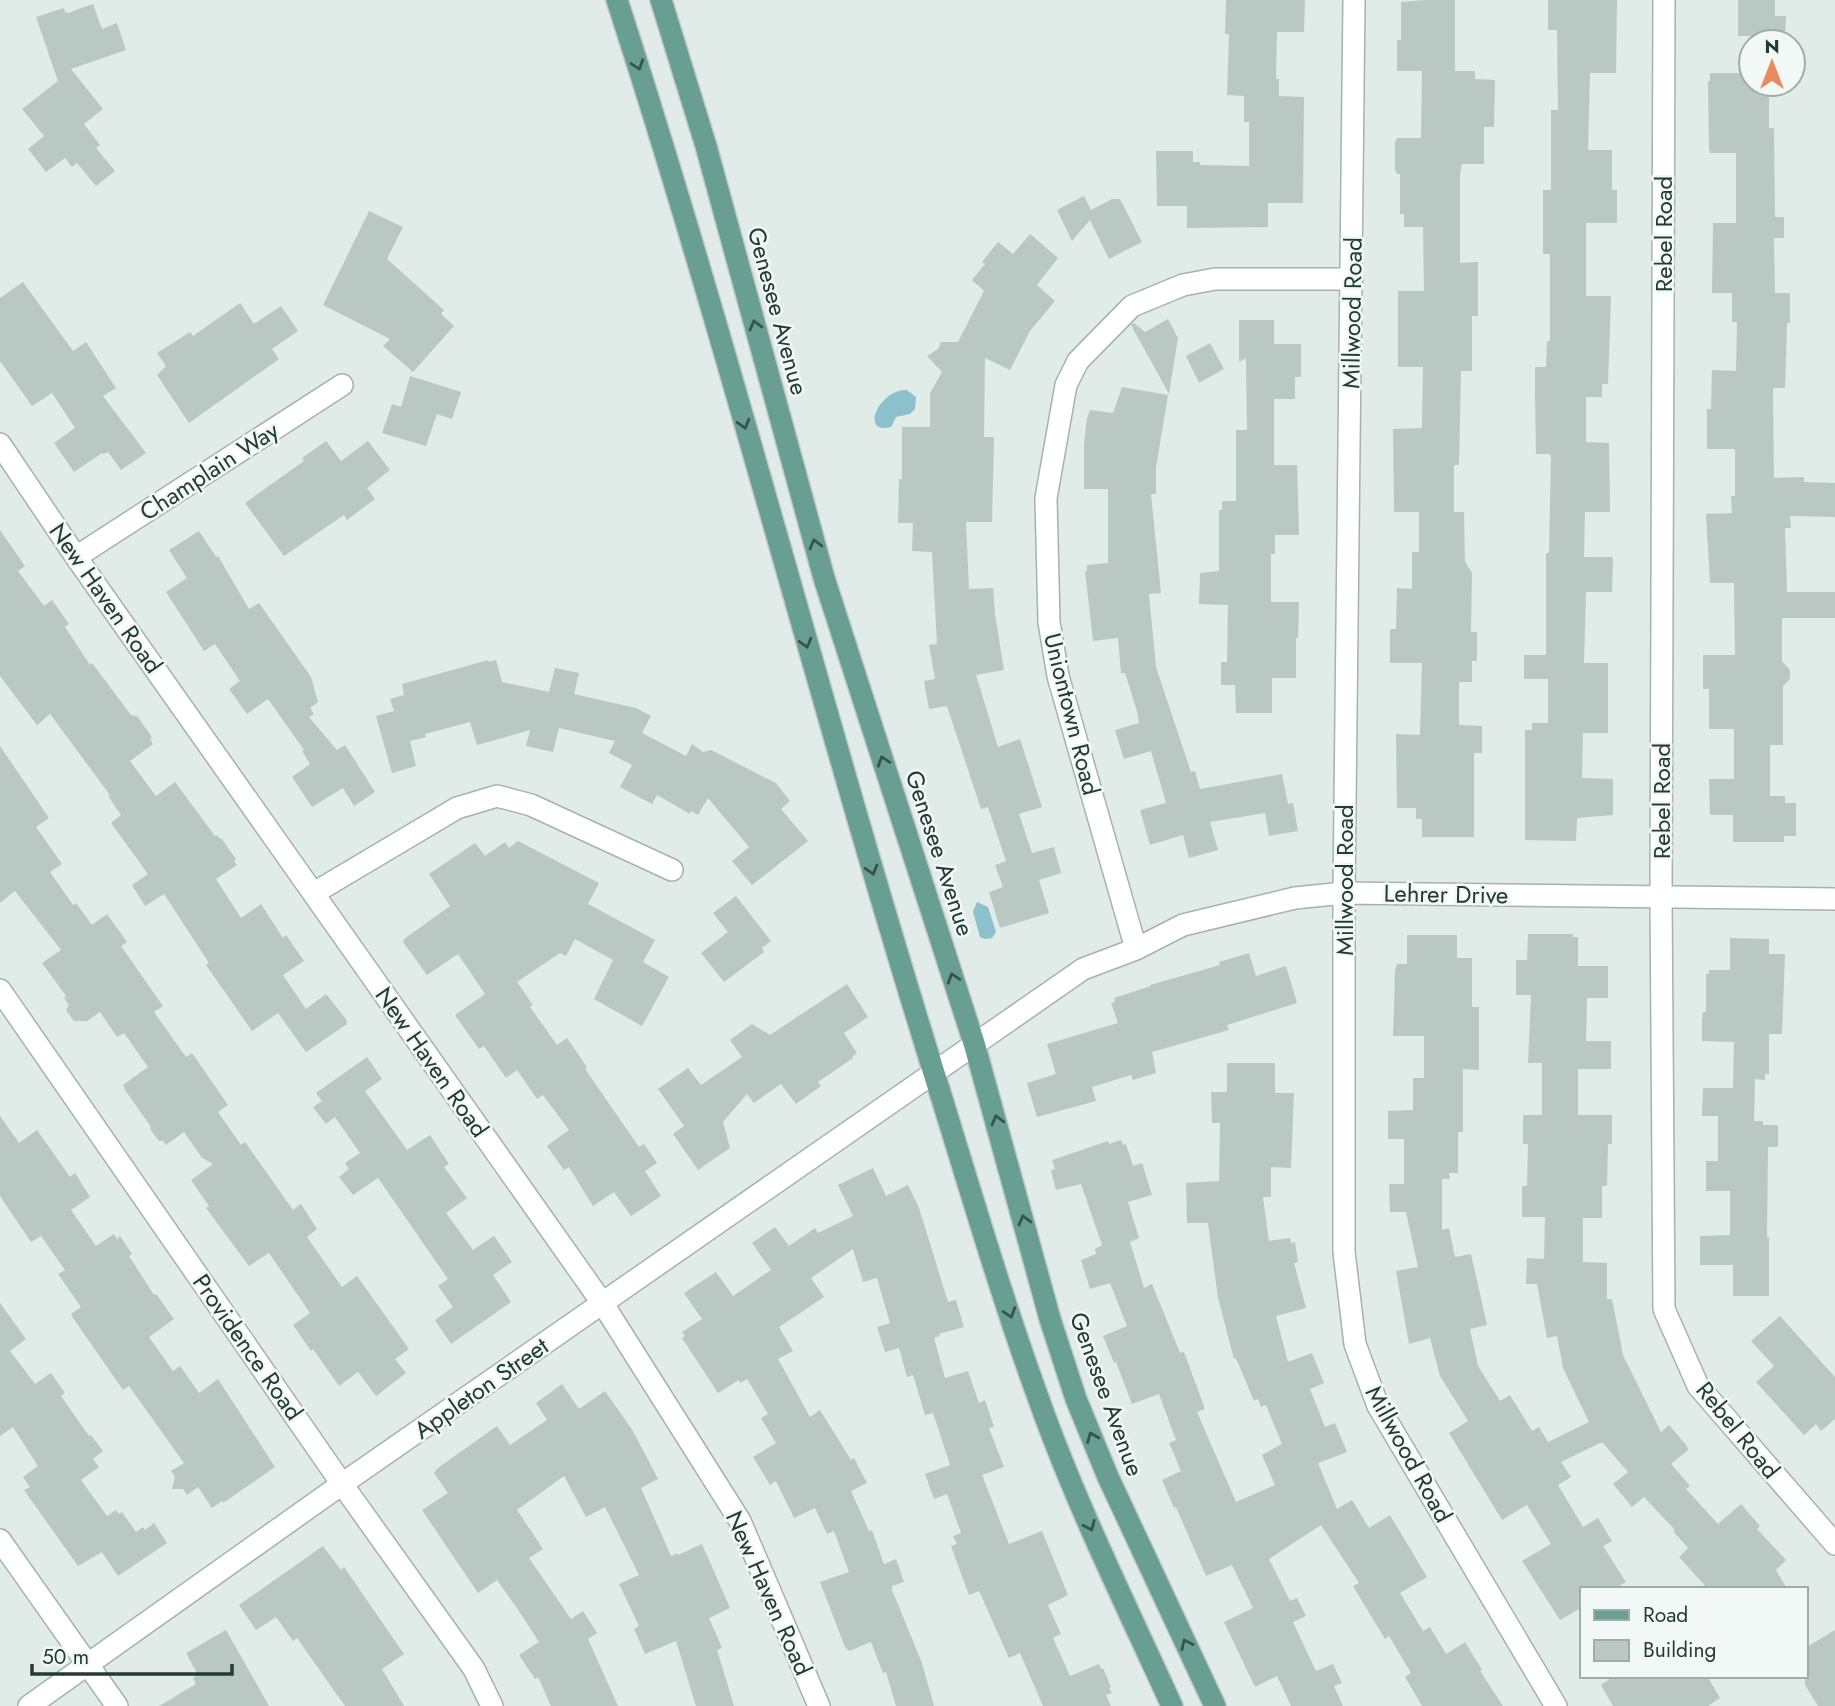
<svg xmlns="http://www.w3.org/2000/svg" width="1835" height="1706" viewBox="0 0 1835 1706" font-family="Jost,sans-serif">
	<rect width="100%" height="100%" fill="#e1ebe7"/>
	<!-- water -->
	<path fill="#8dc0cd" d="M907,390L916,397L915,409L910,414L896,417L891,427C859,435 879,389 907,390Z
		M977,902L988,907L996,932L992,938L985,939L980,937L973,912Z"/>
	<!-- building -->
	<path fill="#bac8c3" d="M1226,0H1305L1304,32H1277L1276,79H1279V96L1304,97L1303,203H1268V227L1187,228V206H1157L1156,151H1193V162H1200V165L1249,166V122H1244V96L1227,95L1229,34H1225Z
		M1425,0H1455V71H1475V79L1495,80L1494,127H1484V164H1462L1460,175V263L1478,262V316H1472V371H1461L1459,465H1454V512H1464L1465,562L1472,573L1471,632H1477V661H1472V682H1459V725L1482,726V753H1474V837H1422V819H1416V808H1397L1396,734L1420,735L1422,663H1390V629H1396L1397,588L1412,589V552H1419V512H1394L1393,429L1422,428L1423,367H1398V291H1424L1423,227H1404V214H1400V174H1397L1395,170V142L1397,138H1421L1422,71H1397V40H1401V2Z
		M1548,0H1617L1616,73H1590L1588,150H1612V190H1617V223H1586V296H1611L1608,384H1602V397H1586V442L1609,443L1610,512H1585L1584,557H1612L1613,560L1612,592H1586L1584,663H1608V733H1583L1582,778L1613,779V815L1577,818L1576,841L1525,840V730H1532V723H1548V679H1524V655H1546V553H1549L1551,459L1550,454H1536L1535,396V367H1546L1547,341H1550V254H1543V190H1551V110H1558L1557,30H1548Z
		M1738,0H1775V16H1786L1785,36H1738Z
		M93,4L102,29L117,23L126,50L71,69L103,109L84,124L100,145L96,148L115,171L96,186L77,163L72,167L65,158L46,172L28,149L44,136L22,109L58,81L36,17L64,8L65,12L68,13Z
		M1710,73H1751V84H1769V128H1774L1775,217H1784V238H1774L1775,293H1790V323H1787L1785,388H1773L1774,478L1804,477V482L1835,483V517L1790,516L1791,528H1785L1787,592H1835V618H1782V661L1790,670V679L1783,686V745H1770V796H1785V803H1796V836H1784V842H1733V815H1710L1709,779H1734V729H1709V689H1703V655H1735L1734,583H1710L1706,514L1732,513L1731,496H1735V449H1707V409H1711L1712,370L1736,371L1737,322H1732V293H1712L1713,223H1736V153H1710L1709,149L1708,81H1710Z
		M1084,196L1091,210L1112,199H1120L1142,242L1109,259L1090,220L1072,241L1057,210Z
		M369,211L403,227L387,259L444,310L441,314L454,326L413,372L383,346L390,339L323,305Z
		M1030,234L1058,258L1037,285L1055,301L1030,331L1010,370L985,358L984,437H994L992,522H966L969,589L993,588L995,614L1004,670L976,675L998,747L1020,739L1042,807L1019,814L1032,853L1054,847L1061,873L1039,880L1049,913L1000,928L989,892L1003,887L995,865L1006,861L988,807L981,809L947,706L929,709L924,681L935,679L929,645L937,644L932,552L912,551L913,523H898L899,479H902V427H930V393L942,372L927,356L938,349L941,342H958L984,291L972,280L985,264L982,262L998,242L1013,254Z
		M23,282L73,351L86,342L116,388L103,396L146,453L121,470L108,452L104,454L102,453L74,472L54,443L75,428L52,393L32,406L0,361V298Z
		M240,303L254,324L281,306L298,331L272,349L279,359L189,423L157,375L166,366L157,353L190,332L193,336Z
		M1168,319L1178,338L1169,394L1131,325L1134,323L1145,332Z
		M1239,320H1274V344H1301V377H1295V399H1274V465H1297L1299,535H1275V554H1271V602H1299L1298,638H1296V678H1272V713H1236L1235,685H1221V662H1227L1228,605L1199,604L1200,573L1219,571V510H1222V501H1236V430H1247L1246,358L1239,362Z
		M1210,343L1224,369L1199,383L1186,356Z
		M410,376L461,392L452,419L437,414L426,446L382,433L392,404L401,407Z
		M1122,387L1168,395L1156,467V494H1151L1161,593L1149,594L1156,667L1191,772L1195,771L1200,789L1282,774L1288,804L1293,803L1298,831L1269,836L1265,813L1210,822L1218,850L1189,858L1183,835L1150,845L1140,810L1166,803L1151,751L1124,759L1115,730L1139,723L1137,711L1125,673H1121L1118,638L1093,641L1085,571H1087V565L1108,563V489H1084V443L1087,418L1090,410L1113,413Z
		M326,441L341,461L368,441L390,470L367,488L375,499L347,520L344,515L284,556L245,503L304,461L302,458Z
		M0,530L25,566L18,571L44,606L52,600L69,624L65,627L90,665L92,663L131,715L137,716L152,737L150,739L153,744L130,761L156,796L175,782L215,836L217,835L220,839L221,838L236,859L234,861L237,865L216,879L241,918L261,904L283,938L286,935L304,961L283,975L306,1009L326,994L346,1019L347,1024L306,1052L278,1013L252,1031L206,965L209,963L164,894L145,906L132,885L148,874L111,823L121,815L108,796L110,795L50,714L37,725L0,676Z
		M199,531L216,557L218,556L249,609L259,603L311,677L318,702L310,708L314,714L309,717L337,750L345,745L375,792L354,806L343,788L312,807L292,777L310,764L302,751L304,750L268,699L247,714L229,689L240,681L215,644L204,651L166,592L187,578L169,550Z
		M488,660L489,662L496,660L502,682L549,692L555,668L579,673L574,694L636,708L651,716L642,733L686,756L692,744L703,752L711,750L776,783L790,801L781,809L808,841L752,885L732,861L749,847L708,798L698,815L691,811L690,814L657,795L652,804L620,787L632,765L609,753L615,741L559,728L553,752L526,746L530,730L477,745L470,722L425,734L426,737L410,741L416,766L392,773L376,716L394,711L390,699L404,695L402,684Z
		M0,746L49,818L36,827L62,864L50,872L73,905L76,903L92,925L107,914L127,942L121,946L163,1006L154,1012L186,1057L192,1053L228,1105L218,1112L241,1145L245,1142L293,1210L301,1204L317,1229L307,1237L342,1287L357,1276L409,1349L395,1359L406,1373L376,1396L358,1372L339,1386L313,1349L311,1351L293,1325L310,1313L269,1253L249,1266L206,1208L209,1206L191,1180L213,1164L202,1158L184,1132L166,1145L163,1141H159L150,1129L151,1127L125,1090L123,1085L148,1067L124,1033L117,1037L100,1012L87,1021H74L66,1010L69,1005L64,998L66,996L42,963L61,950L15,891L0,903Z
		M518,841L599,883L588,904L655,940L643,962L669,977L642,1026L594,999L613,960L575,939L566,956L560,953L517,982L533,1005L530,1007L557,1045L567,1038L587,1067L585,1069L639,1147L644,1144L657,1163L645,1171L661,1196L631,1216L614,1192L593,1206L569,1167L564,1170L547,1146L569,1130L543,1095L537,1099L517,1070L506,1078L484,1046L479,1049L455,1015L485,994L458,954L427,975L403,942L404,939L450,906L429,874L475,843L485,856L505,842L509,848Z
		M736,896L771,941L762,948L764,952L724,982L701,953L728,932L713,913Z
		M1528,934H1573V937H1578V966H1608V998H1587L1586,1041H1611V1069H1578V1115H1612V1144H1608L1607,1186H1602V1218H1583V1262L1607,1263V1299H1612L1623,1355L1661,1432L1669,1425L1687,1446L1688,1450L1671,1464L1690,1486L1686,1489L1718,1524L1741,1504L1760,1526L1757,1529L1786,1560L1776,1570L1787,1589H1708L1679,1557L1688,1548L1673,1531L1675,1530L1644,1497L1632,1507L1613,1484L1628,1472L1603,1443H1600L1561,1462L1571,1477L1558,1485L1583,1527L1598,1518L1612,1541L1603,1546L1626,1582L1614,1589H1581V1608L1560,1620L1522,1561L1551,1544L1527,1505L1502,1520L1449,1433L1468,1421L1440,1376L1430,1338L1409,1344L1396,1271L1418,1267L1406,1212H1390L1389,1184H1404V1139H1388V1111L1413,1110V1078H1424V1036H1393L1395,971L1397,964H1407V935H1457V958H1472V1007H1479V1070L1463,1069V1132H1458V1173H1449L1450,1179H1442V1230L1449,1228L1455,1257L1471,1254L1487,1325L1470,1329L1478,1366L1500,1401L1510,1395L1532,1431L1539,1427L1548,1442L1589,1422L1563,1368L1557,1336L1547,1338L1537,1284H1526L1527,1258L1544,1259L1545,1217H1522V1186H1527L1528,1144H1523V1115H1542V1063H1528L1531,995H1516V960H1527Z
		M1730,938L1769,939V954H1785L1782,1034H1769V1074H1765V1080L1755,1079L1754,1121H1763V1125H1778V1147H1768L1767,1237H1769V1296H1733V1265H1700V1236L1730,1235V1191H1706V1161H1718V1116H1702L1703,1088H1733L1734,1042L1702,1041V1019L1703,1012H1706V974H1709V970H1730Z
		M1249,953L1256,976L1286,966L1297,1003L1227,1025L1229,1030L1152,1052L1156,1073L1133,1080L1131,1075L1092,1087L1096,1101L1037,1117L1027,1083L1056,1074L1047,1044L1118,1023L1111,1003L1115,1002L1114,998L1151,986L1150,985L1220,965L1219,962Z
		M847,984L868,1017L844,1033L857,1053L852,1057L853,1058L818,1082L821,1086L796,1104L781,1084L754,1103L747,1094L723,1122L730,1148L698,1170L673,1134L684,1126L658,1089L688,1068L701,1085L742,1057L730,1040L752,1024L770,1035Z
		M367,1057L382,1079L365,1091L407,1150L430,1135L449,1164L444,1167L467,1198L446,1213L473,1250L494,1236L512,1262L493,1275L511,1302L451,1344L435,1320L453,1307L438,1286L448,1279L378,1178L353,1195L339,1177L349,1169L345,1163L360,1153L335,1117L326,1124L313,1107L322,1101L316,1093Z
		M1227,1063H1275V1093H1294L1291,1168L1271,1167V1197H1263L1269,1241L1290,1238L1291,1243L1295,1242L1298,1262L1294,1263L1306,1308L1276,1316L1288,1362L1312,1353L1324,1383L1310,1389L1325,1427L1335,1423L1347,1452L1318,1463L1337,1509L1352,1500L1369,1528L1390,1515L1427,1577L1400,1593L1423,1631L1430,1627L1446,1654L1465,1642L1482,1670L1480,1671L1503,1706H1422L1405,1677L1411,1673L1389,1636L1385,1639L1353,1586L1359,1583L1321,1525L1269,1559L1290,1601L1297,1598L1306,1616L1293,1622L1316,1671L1333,1664L1342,1683L1334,1686L1343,1706H1291L1277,1676L1255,1687L1224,1622L1253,1608L1232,1565L1206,1576L1176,1507L1174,1508L1162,1480L1181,1471L1169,1443L1176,1440L1159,1394L1132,1404L1116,1362L1114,1363L1103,1336L1127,1326L1110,1283L1090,1289L1081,1260L1096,1254L1095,1249L1102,1245L1081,1184L1056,1190L1051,1170L1055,1169L1052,1160L1108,1141L1109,1144L1121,1140L1123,1145L1126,1144L1133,1166L1142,1163L1152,1195L1128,1202L1139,1238L1130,1242L1144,1288L1152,1284L1180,1353L1184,1352L1205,1409L1197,1412L1236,1502L1275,1485L1262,1455L1282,1444L1266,1405L1261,1407L1258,1399L1254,1401L1236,1358L1234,1359L1218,1298L1208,1223H1187L1186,1183L1219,1181L1220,1123H1212L1211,1092H1227Z
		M0,1116L19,1143L37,1130L70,1177L75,1173L90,1197L71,1210L96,1246L114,1234L117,1239L120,1236L132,1254L129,1256L154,1295L156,1294L174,1319L149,1337L173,1371L180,1366L199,1393L218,1379L275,1467L223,1503L222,1501L212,1508L198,1487L187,1495L183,1489H172L175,1477L171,1471L184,1463L129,1386L123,1390L73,1318L71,1314L81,1307L58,1274L65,1270L41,1236L31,1242L0,1196Z
		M873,1168L886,1196L908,1185L919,1208L948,1302L956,1300L964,1327L939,1334L940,1336L934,1338L945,1378L968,1371L979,1403L985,1400L994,1427L989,1428L1004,1467L982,1475L1009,1544L1042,1531L1068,1595L1048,1605L1061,1634L1053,1638L1070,1676L1099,1664L1101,1669L1103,1668L1111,1687L1109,1688L1112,1693L1106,1695L1111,1706H1043L1020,1653L1009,1658L979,1591L969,1595L951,1546L957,1544L953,1536L961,1533L947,1494L934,1499L925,1474L950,1465L933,1413L925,1415L913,1375L907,1377L899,1348L885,1352L877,1327L890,1323L877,1278L863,1282L853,1249L811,1278L824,1297L779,1327L793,1351L778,1359L810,1417L820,1410L851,1460L854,1458L867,1483L851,1491L869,1531L872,1530L884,1564L896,1559L904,1582L892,1586V1590L922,1663L934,1706H896L886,1672L883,1673L871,1642L849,1651L845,1647L820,1582L849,1572L834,1531L827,1534L815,1508L794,1518L776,1481L770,1485L753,1457L776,1443L761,1418L768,1414L747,1379L740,1383L739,1380L718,1393L682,1338L685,1336L682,1332L702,1319L684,1293L716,1272L733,1296L771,1270L752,1243L775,1227L789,1246L815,1228L818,1233L853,1216L838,1185Z
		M0,1303L26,1339L10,1351L35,1384L51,1373L65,1393L61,1396L89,1436L91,1435L103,1451L93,1459L99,1467L81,1480L107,1516L116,1510L119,1514L122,1512L136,1532L143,1527L145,1530L154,1523L167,1543L118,1576L102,1552L78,1566L24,1490L30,1487L23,1477L38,1466L13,1427L0,1436Z
		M1780,1316L1835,1377V1419L1821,1431L1816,1424L1804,1435L1756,1382L1774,1366L1751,1341Z
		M562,1384L579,1409L605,1391L633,1431L658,1479L641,1488L671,1556L677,1553L678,1555L702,1544L730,1608L709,1618L722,1648L717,1650L734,1706H696L676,1641L645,1654L634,1629L639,1626L619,1584L639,1575L605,1507L586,1517L564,1476L517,1510L543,1549L529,1558L571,1619L583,1611L597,1633L588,1639L618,1706H551L538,1677L535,1679L519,1655L539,1642L517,1608L497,1580L478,1593L422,1510L448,1493L434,1473L438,1468L497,1426L510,1445L547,1420L536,1403Z
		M323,1546L341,1570L344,1567L404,1654L382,1669L404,1706H345L297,1638L293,1641L276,1617L256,1630L239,1605Z
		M226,1630L269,1706H159L196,1684L193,1678L198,1675L186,1653Z
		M1835,1630V1706H1818L1805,1685V1648Z
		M1614,1676H1707L1720,1698L1708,1706H1613L1601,1685Z"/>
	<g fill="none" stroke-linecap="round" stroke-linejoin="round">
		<!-- minor casing -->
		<g stroke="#a4b3ae" stroke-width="24">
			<path id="minor" d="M1354,0L1344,893V1252L1355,1344L1378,1406L1556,1706
				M1664,0L1661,896L1664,1309L1698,1386L1835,1544
				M0,444L76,557L603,1304L740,1521L819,1706
				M76,557L342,385
				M314,893L457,808L497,796L531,805L672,870
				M1136,949L1058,676L1049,622L1046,498L1066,385L1078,361L1132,306L1183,285L1215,279H1352
				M0,990L342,1484L474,1669L492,1706
				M0,1540L117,1706
				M29,1706L342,1484L1083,969L1136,949L1183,925L1295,898L1344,893L1835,899"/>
		</g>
		<!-- major casing -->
		<g stroke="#c1c8c6" stroke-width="24">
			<path id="major" d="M617,0C732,355 823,717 934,1073C968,1182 1000,1293 1039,1400C1076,1504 1126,1605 1172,1706
				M661,0L706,146L824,578L974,1043L1050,1319L1076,1399L1108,1477L1215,1706"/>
		</g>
		<!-- minor -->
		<use href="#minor" stroke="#fff" stroke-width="21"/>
		<!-- major -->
		<use href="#major" stroke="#699e92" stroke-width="21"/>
	</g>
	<!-- one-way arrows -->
	<defs><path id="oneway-chevron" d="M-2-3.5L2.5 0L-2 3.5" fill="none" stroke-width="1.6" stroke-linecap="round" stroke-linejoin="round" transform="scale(1.75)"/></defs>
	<g stroke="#34544c">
		<use href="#oneway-chevron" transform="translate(638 65) rotate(72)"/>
		<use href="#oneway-chevron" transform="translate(755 325) rotate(-105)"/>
		<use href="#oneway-chevron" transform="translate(744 424) rotate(74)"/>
		<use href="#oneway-chevron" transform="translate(815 544) rotate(-105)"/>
		<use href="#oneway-chevron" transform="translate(806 643) rotate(74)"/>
		<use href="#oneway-chevron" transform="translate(883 761) rotate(-108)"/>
		<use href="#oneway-chevron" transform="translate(872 870) rotate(74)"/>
		<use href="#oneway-chevron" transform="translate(953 978) rotate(-108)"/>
		<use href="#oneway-chevron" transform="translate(997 1120) rotate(-105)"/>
		<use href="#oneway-chevron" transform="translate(1024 1220) rotate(-105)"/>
		<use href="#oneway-chevron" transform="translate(1010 1313) rotate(72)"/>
		<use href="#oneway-chevron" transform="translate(1092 1437) rotate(-112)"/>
		<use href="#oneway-chevron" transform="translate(1090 1526) rotate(66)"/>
		<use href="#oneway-chevron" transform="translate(1186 1644) rotate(-115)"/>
	</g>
	<g text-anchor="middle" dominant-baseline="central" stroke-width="5" stroke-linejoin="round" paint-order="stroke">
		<!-- street labels -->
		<g font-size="24" fill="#233b35" stroke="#f2f8f5">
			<text transform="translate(1663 234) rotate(-90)">Rebel Road</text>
			<text transform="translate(778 311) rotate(75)">Genesee Avenue</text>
			<text transform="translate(1352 313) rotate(-89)">Millwood Road</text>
			<text transform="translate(209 471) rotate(-33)">Champlain Way</text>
			<text transform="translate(106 598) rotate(55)">New Haven Road</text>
			<text transform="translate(1072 714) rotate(76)">Uniontown Road</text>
			<text transform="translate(1661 801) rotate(-90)">Rebel Road</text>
			<text transform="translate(940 853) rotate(72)">Genesee Avenue</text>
			<text transform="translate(1344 880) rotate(-90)">Millwood Road</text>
			<text transform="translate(1446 894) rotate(1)">Lehrer Drive</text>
			<text transform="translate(432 1062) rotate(55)">New Haven Road</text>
			<text transform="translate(248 1347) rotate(55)">Providence Road</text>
			<text transform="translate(481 1388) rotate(-35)">Appleton Street</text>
			<text transform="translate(1107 1394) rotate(70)">Genesee Avenue</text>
			<text transform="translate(1738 1430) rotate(51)">Rebel Road</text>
			<text transform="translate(1409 1454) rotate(61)">Millwood Road</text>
			<text transform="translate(769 1593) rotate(66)">New Haven Road</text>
		</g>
	</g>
	<!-- legend -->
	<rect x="1580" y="1587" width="228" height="91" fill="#f2f8f5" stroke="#9faca8" stroke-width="2"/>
	<rect x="1594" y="1610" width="35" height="10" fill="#699e92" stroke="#9faca8" stroke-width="2"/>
	<text x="1643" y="1622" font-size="21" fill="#233b35">Road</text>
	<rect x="1594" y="1640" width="35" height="21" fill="#bac8c3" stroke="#9faca8" stroke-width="2"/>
	<text x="1643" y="1657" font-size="21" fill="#233b35">Building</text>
	<!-- north arrow -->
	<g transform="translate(1772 63)"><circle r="33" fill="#f2f8f5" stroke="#9faca8" stroke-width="2"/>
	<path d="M0-5L12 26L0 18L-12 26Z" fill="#e98861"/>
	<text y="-10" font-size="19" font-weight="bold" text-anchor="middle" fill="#233b35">N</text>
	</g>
	<!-- scale -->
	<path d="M32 1664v10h200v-10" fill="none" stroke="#233b35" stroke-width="3.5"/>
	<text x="42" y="1664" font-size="21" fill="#233b35" stroke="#f2f8f5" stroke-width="5" paint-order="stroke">50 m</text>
</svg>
